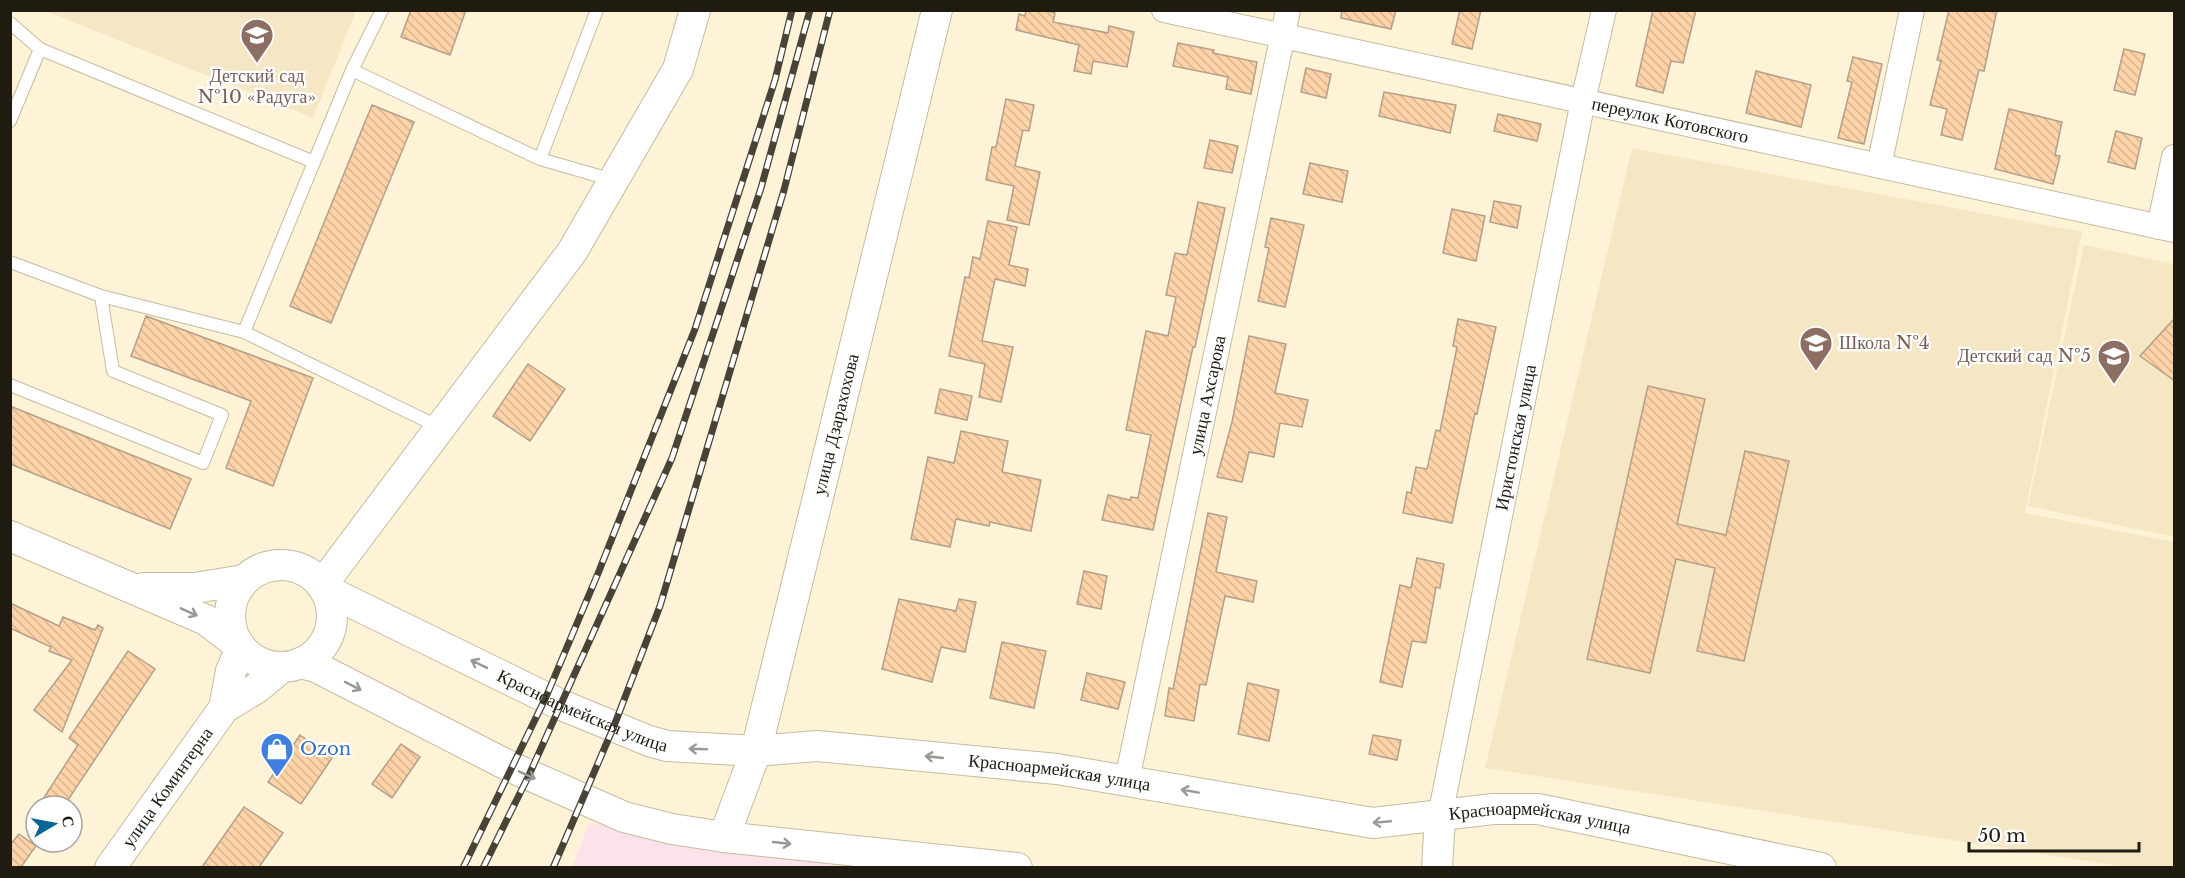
<svg xmlns="http://www.w3.org/2000/svg" width="2185" height="878" viewBox="0 0 2185 878" font-family="'Libre Baskerville',serif">
	<defs>
		<pattern id="building-back-hatch" width="6" height="6" patternUnits="userSpaceOnUse" patternTransform="scale(1.5)"><rect width="6" height="6" fill="#fdd3a7"/><path d="M-1 5l2 2M0 0l6 6M5-1l2 2" fill="none" stroke="#d8b58f"/></pattern>
	</defs>
	<rect width="100%" height="100%" fill="#fef3d7"/>
	<!-- industrial -->
	<path fill="#fbe2eb" d="M589,823L845,867L572,868Z"/>
	<!-- built -->
	<path fill="#f5e7c4" d="M46,11H356L313,118Z
		M1632,148L2082,232L2025,513L2174,542V867H2126L1485,768Z
		M2084,245L2174,264V537L2028,506Z"/>
	<!-- building -->
	<path fill="url(#building-back-hatch)" stroke="#b49f8a" stroke-width="1.5" d="M411,10H466L450,55L401,37Z
		M1026,10H1044L1055,13L1053,22L1108,33L1109,26L1134,32L1127,67L1093,61L1091,74L1074,71L1079,45L1016,30L1019,14L1025,16Z
		M1342,10H1396L1391,29L1341,18Z
		M1460,10H1481L1472,49L1452,44Z
		M1653,10H1696L1683,63L1671,61L1663,93L1636,86Z
		M1949,10H1997L1984,71L1979,70L1962,140L1941,135L1947,109L1930,105L1941,61L1937,60Z
		M1178,43L1214,50L1213,53L1257,62L1251,94L1226,89L1228,77L1173,66Z
		M2124,49L2145,54L2135,95L2114,90Z
		M1853,57L1882,64L1864,144L1838,138L1852,82L1847,81Z
		M1306,68L1331,74L1326,98L1301,92Z
		M1756,71L1811,85L1801,127L1746,113Z
		M1384,92L1456,105L1450,133L1379,116Z
		M1006,99L1034,105L1029,131L1023,130L1015,166L1040,172L1029,225L1007,220L1014,186L986,180L992,147H996Z
		M372,105L414,122L331,323L290,306Z
		M2009,109L2062,122L2055,155L2060,156L2053,184L1995,169Z
		M1498,114L1541,124L1537,141L1494,131Z
		M2116,131L2142,138L2135,169L2108,162Z
		M1210,140L1238,146L1232,173L1204,168Z
		M1310,163L1348,171L1342,202L1303,194Z
		M1494,201L1521,206L1517,228L1490,222Z
		M1198,202L1225,208L1195,347H1193L1153,530L1102,520L1108,495L1130,500L1131,497L1138,498L1151,435L1126,430L1146,331L1168,336L1176,297L1166,295L1175,253L1187,255Z
		M1452,209L1485,216L1476,261L1443,253Z
		M1271,218L1304,225L1285,307L1258,301L1269,248L1265,247Z
		M988,221L1017,227L1009,265L1028,269L1025,286L995,279L982,341L1013,347L1001,402L979,397L985,364L949,356L965,277L969,278L973,257L980,259Z
		M146,316L313,378L273,486L226,468L251,401L131,356Z
		M2175,318V381L2140,356Z
		M1458,319L1496,327L1477,414L1475,413L1452,523L1403,513L1407,492L1411,493L1416,467L1427,469L1436,430L1440,431L1457,347L1453,346Z
		M1249,336L1286,344L1275,393L1308,400L1302,427L1280,423L1274,457L1249,452L1242,482L1217,477L1232,422Z
		M528,364L565,389L530,441L493,416Z
		M1648,386L1705,399L1677,524L1726,535L1745,451L1789,461L1744,661L1697,651L1715,568L1676,559L1650,673L1587,659Z
		M940,389L972,396L967,420L935,413Z
		M10,406L191,479L170,529L10,464Z
		M961,431L1008,441L1002,472L1041,480L1031,531L990,522L989,526L956,519L950,547L911,539L928,457L954,463Z
		M1208,513L1227,517L1216,572L1257,581L1253,602L1225,596L1206,685L1200,684L1194,721L1165,716L1169,688L1173,689Z
		M1417,558L1444,564L1440,588L1436,587L1426,643L1412,641L1402,687L1380,682L1400,585L1411,588Z
		M1084,571L1107,576L1101,609L1077,604Z
		M899,599L956,611L959,599L976,602L965,652L941,647L932,682L882,669Z
		M10,603L59,626L63,617L95,630L98,625L103,628L62,732L34,710L72,660L49,651L51,647L10,628Z
		M1002,642L1046,651L1034,708L990,698Z
		M128,651L155,669L64,806H54L43,799L78,745L69,738Z
		M1087,673L1125,682L1118,709L1081,700Z
		M1248,683L1279,690L1269,741L1238,734Z
		M300,735L332,758L301,804L268,782Z
		M1373,735L1401,740L1397,760L1369,754Z
		M401,744L420,757L392,798L372,784Z
		M244,807L283,833L259,867H202Z
		M19,834L36,846L21,867H10V845Z"/>
	<g fill="none" stroke-linecap="round" stroke-linejoin="round">
		<!-- service casing -->
		<g stroke="#c6bba0" stroke-width="14">
			<path id="service" d="M382,10L352,70L540,159
				M597,10L540,159L613,180
				M10,23L40,49L10,121
				M40,49L314,162
				M352,70L244,332L439,427
				M10,262L101,296
				M10,385L203,463L222,415L113,371L101,296L244,332"/>
		</g>
		<!-- minor casing -->
		<g stroke="#c6bba0" stroke-width="26">
			<g id="minor">
				<path id="s1" d="M1164,10L2174,230"/>
				<path d="M1879,166L1912,10"/>
				<path d="M2159,227L2174,157"/>
				<path id="s2" d="M1127,780L1288,10"/>
				<path id="s3" d="M1440,816L1583,101L1604,10"/>
			</g>
		</g>
		<!-- tertiary casing -->
		<g stroke="#c6bba0" stroke-width="32">
			<g id="tertiary">
				<path d="M10,536L206,620L240,646"/>
				<circle cx="281" cy="616" r="51"/>
				<path d="M322,585L572,252L678,69L695,10"/>
				<path d="M144,588H195L244,580"/>
				<path id="s4" d="M324,589L559,704L649,741L667,746L756,751L817,746L1057,769L1373,823L1493,809H1538L1821,868"/>
				<path d="M300,663L316,667L511,767L624,817L672,829L724,837L1017,868"/>
				<path d="M224,708L231,671L241,648"/>
				<path id="s5" d="M724,837L756,751L937,10"/>
				<path id="s6" d="M110,868L224,708L257,688L282,667"/>
				<path d="M1437,868L1440,816"/>
			</g>
		</g>
		<!-- service -->
		<use href="#service" stroke="#fff" stroke-width="12"/>
		<!-- minor -->
		<use href="#minor" stroke="#fff" stroke-width="24"/>
		<!-- tertiary -->
		<use href="#tertiary" stroke="#fff" stroke-width="30"/>
		<!-- rail casing -->
		<g stroke="#484336" stroke-width="7">
			<path id="rail" d="M463,868L546,697L599,571L695,329L775,80L792,10
				M483,868L529,775L672,458L761,188L810,10
				M553,868L614,726L660,606L784,190L830,10"/>
		</g>
		<!-- rail -->
		<use href="#rail" stroke="#fff" stroke-width="4.5" stroke-dasharray="14" stroke-linecap="butt"/>
	</g>
	<!-- one-way arrows -->
	<defs><path id="oneway-shaft" d="M-6 0H5M1.5-3L5.5 0L1.5 3" fill="none" stroke-width="1.6" stroke-linecap="round" stroke-linejoin="round" transform="scale(1.5)"/></defs>
	<g stroke="#9a9894">
		<use href="#oneway-shaft" transform="translate(189 612) rotate(24)"/>
		<use href="#oneway-shaft" transform="translate(479 664) rotate(-154)"/>
		<use href="#oneway-shaft" transform="translate(353 686) rotate(27)"/>
		<use href="#oneway-shaft" transform="translate(698 749) rotate(-178)"/>
		<use href="#oneway-shaft" transform="translate(934 757) rotate(-174)"/>
		<use href="#oneway-shaft" transform="translate(527 775) rotate(24)"/>
		<use href="#oneway-shaft" transform="translate(1190 791) rotate(-170)"/>
		<use href="#oneway-shaft" transform="translate(1382 822) rotate(175)"/>
		<use href="#oneway-shaft" transform="translate(782 843) rotate(6)"/>
	</g>
	<!-- icons -->
	<defs>
		<g id="school-pin" transform="scale(1.725)"><path d="M0 17L-7.5 6A9.5 9.5 0 1 1 7.5 6Z" fill="#8d6e63" stroke="#fff"/><path d="M0-5L7-2L0 1L-7-2ZM-4 1L0 2.5L4 1V4Q0 6-4 4Z" fill="#fff"/></g>
		<g id="shop-pin" transform="scale(1.725)"><path d="M0 17L-7.5 6A9.5 9.5 0 1 1 7.5 6Z" fill="#3f7fe0" stroke="#fff"/><path d="M-5-2.5h2.3a2.7 3.5 0 0 1 5.4 0H5L5.5 6h-11ZM-1.5-2.5h3a1.5 2.3 0 0 0-3 0Z" fill="#fff"/></g>
	</defs>
	<g fill-rule="evenodd">
		<use href="#school-pin" x="257" y="35"/>
		<use href="#school-pin" x="1816" y="343"/>
		<use href="#school-pin" x="2114" y="356"/>
		<use href="#shop-pin" x="277" y="749"/>
	</g>
	<g text-anchor="middle" dominant-baseline="central" stroke-width="4.5" stroke-linejoin="round" paint-order="stroke">
		<!-- education labels -->
		<g font-size="18" fill="#785e54" stroke="#fff">
			<text x="257" y="76">Детский сад<tspan x="257" dy="21">№10 «Радуга»</tspan></text>
			<text x="1839" y="343" text-anchor="start">Школа №4</text>
			<text x="2091" y="356" text-anchor="end">Детский сад №5</text>
		</g>
		<!-- street labels -->
		<g font-size="18" fill="#1f1b11" stroke="#fff">
			<text stroke="none"><textPath href="#s1" startOffset="518">переулок Котовского</textPath></text>
			<text stroke="none"><textPath href="#s2" startOffset="393">улица Ахсарова</textPath></text>
			<text stroke="none"><textPath href="#s5" startOffset="428">улица Дзарахохова</textPath></text>
			<text stroke="none"><textPath href="#s3" startOffset="386">Иристонская улица</textPath></text>
			<text stroke="none"><textPath href="#s4" startOffset="286">Красноармейская улица</textPath></text>
			<text stroke="none"><textPath href="#s4" startOffset="772">Красноармейская улица</textPath></text>
			<text stroke="none"><textPath href="#s6" startOffset="99">улица Коминтерна</textPath></text>
			<text stroke="none"><textPath href="#s4" startOffset="1258">Красноармейская улица</textPath></text>
		</g>
		<!-- shop labels -->
		<g font-size="18" fill="#366cbe" stroke="#fff" text-anchor="start">
			<text x="300" y="749">Ozon</text>
		</g>
	</g>
	<!-- border -->
	<rect width="2185" height="878" fill="none" stroke="#1f1b11" stroke-width="24"/>
	<!-- north arrow -->
	<g transform="translate(54 824) rotate(80)"><circle r="28" fill="#ffffff" stroke="#a5a4a0" stroke-width="1.5"/>
	<path d="M0-4.5L10 22L0 15L-10 22Z" fill="#086695"/>
	<text y="-9" font-size="16" font-weight="bold" text-anchor="middle" fill="#1f1b11">С</text>
	</g>
	<!-- scale -->
	<path d="M1969 842v9h170v-9" fill="none" stroke="#1f1b11" stroke-width="3"/>
	<text x="1978" y="842" font-size="18" fill="#1f1b11" stroke="#ffffff" stroke-width="4.5" paint-order="stroke">50 m</text>
</svg>
